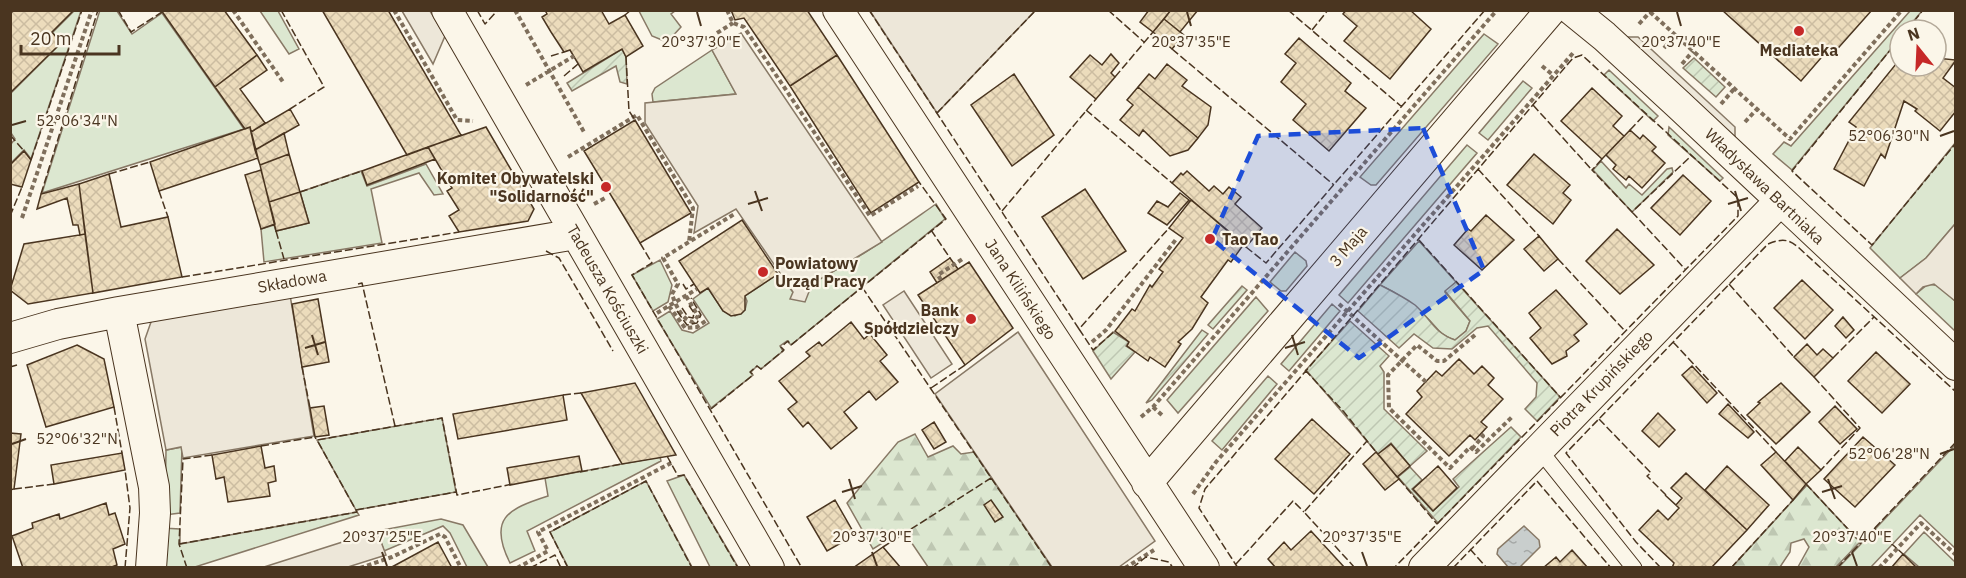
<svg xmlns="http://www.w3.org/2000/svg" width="1966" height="578" viewBox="0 0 1966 578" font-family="'IBM Plex Sans',sans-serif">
	<defs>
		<pattern id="forest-firs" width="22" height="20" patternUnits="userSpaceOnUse" patternTransform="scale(1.5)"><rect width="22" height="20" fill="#dce7d0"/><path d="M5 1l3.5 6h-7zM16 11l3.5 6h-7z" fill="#bec7b2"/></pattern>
		<pattern id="garden-furrows" width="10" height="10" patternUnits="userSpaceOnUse" patternTransform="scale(1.5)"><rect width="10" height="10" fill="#dce7d0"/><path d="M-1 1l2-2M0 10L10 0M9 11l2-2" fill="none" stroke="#bec7b2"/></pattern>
		<pattern id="water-ripples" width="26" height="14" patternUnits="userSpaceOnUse" patternTransform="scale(1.5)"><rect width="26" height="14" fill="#c9cecd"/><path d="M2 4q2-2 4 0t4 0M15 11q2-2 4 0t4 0" fill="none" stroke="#a5a8a6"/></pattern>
		<pattern id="building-cross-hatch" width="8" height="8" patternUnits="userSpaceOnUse" patternTransform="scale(1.5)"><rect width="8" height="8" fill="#ecdcbc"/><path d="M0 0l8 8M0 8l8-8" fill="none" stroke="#ccbda1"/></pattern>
	</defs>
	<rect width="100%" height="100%" fill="#fbf6e9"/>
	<!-- green -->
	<path fill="#dce7d0" stroke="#887966" stroke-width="1.5" d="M100,10L117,11L132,34L162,13L244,129L42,193Z
		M74,11H81L31,159L24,150L11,163V144L15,139L11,133V93L61,43L52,33Z
		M260,11H278L299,49L289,54Z
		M639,11H675L671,14L681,27L667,42L652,36Z
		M1910,11H1922L1906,30H1900V38L1792,170L1773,154L1784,142L1791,146Z
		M1484,34L1498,44L1376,185H1371L1360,177Z
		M712,50L736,94L653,102L652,94L655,88Z
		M1609,70L1658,116L1653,121L1604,75Z
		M1523,81L1532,88L1488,140L1479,133Z
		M1669,127L1723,178L1720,181L1668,135Z
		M1955,143V224L1926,258L1900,278L1870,248Z
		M1467,145L1477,153L1348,303L1339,295Z
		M1601,161L1626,188L1629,184L1642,195L1667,169L1672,168L1673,172L1632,212L1593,170Z
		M426,164L443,194L434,195L419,173L371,189L382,243L264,262L261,229L274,225L276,231L309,223L300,192L361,171L367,186Z
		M936,204L945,219L791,345L787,341L780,346L783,351L761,369L757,366L751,372L753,375L711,408L657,319L670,311L682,330L693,333L709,323L693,299L708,288L723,311L735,316L745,310L747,301L745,296L778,274L793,292C845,269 890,236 936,204Z
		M1419,241L1456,282L1445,292L1470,321L1466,331L1455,340C1436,333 1438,327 1425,316C1412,303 1397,293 1380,285Z
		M1295,252L1306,261L1307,266L1286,291H1281L1270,282Z
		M660,260L672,285L668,302L653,311L632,275Z
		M1928,284L1940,286L1955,301V331L1916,294Z
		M1256,297L1268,311L1178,413L1167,400Z
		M1332,304L1340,311L1289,371L1281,364Z
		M1268,376L1277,384L1222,450L1212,441Z
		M442,418L456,492L356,510L317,440Z
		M1955,445V548L1920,515L1871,567H1839Z
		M182,447L180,513L165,515L166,450Z
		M660,457L661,461L527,531L535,551L510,563C488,519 507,509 548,496L545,478Z
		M684,475L738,567H710L667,481Z
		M646,481L692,567H568L550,532Z
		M357,512L359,515L195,567H167L162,564V528L180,529V544Z
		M441,519L463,525L488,567H467L450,533L443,526L384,551L377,531Z
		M1924,532L1955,562V567H1919L1904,554Z"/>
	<!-- forest -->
	<path fill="url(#forest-firs)" stroke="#887966" stroke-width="1.5" d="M915,434L928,457L953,446L961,454L974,452L1052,567H928L903,530L873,549L847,503L898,442Z
		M1807,485L1860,542L1836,567H1798L1809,547L1804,539L1791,543L1790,552L1780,567H1732Z"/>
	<!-- garden -->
	<path fill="url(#garden-furrows)" stroke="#887966" stroke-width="1.5" d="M622,49L626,57L627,84L620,82L616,66L572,91L567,83Z
		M1694,58L1725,87L1716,97L1683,68Z
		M1456,282L1560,397L1537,421L1525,409L1536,397L1537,383L1488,326L1477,328L1452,349L1433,348L1414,334L1399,348L1358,311L1380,285C1392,291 1404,297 1415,305C1431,319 1434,333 1455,340L1466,331L1470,321L1445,291Z
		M1242,286L1247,290L1213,329L1208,325Z
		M1350,321L1389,356L1380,366L1384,372V409L1427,451L1410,466L1391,443L1378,454L1306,370Z
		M1202,330L1208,334L1152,400L1146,403Z
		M1113,332L1129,342L1126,346L1135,352L1111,379L1093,351Z
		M1511,427L1521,437L1438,523L1398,477L1410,467L1422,480L1412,489L1433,511L1459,487L1453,479Z"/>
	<!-- parking -->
	<path fill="#ede7d9" stroke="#887966" stroke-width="1.5" d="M402,11H430L435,19L445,36L433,64Z
		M870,11H1035L937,113Z
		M741,33L882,242L812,284L805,302L790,299L793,292L736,209L694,233L698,206L645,123V103L736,94L712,50Z
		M1624,37H1638L1735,127V140Z
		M1955,224V301L1934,284L1923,287L1916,294L1900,278L1926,258Z
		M904,291L952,364L931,378L883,305Z
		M290,295L314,436L183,458L181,447L166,450L145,339L151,322L159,316Z
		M1018,332L1155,541L1119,567H1052L935,394Z
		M377,531L386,555L348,567H264Z"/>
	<!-- water -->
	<path fill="url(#water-ripples)" stroke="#887966" stroke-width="1.5" d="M1524,526L1539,540L1540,547L1520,567H1508L1497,554L1498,549Z"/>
	<!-- building -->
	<path fill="url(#building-cross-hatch)" stroke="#4a3520" stroke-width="1.5" d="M14,10H74L52,32L61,43L10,93V14Z
		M161,10H224L257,55L215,87Z
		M322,10H388L461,135L407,155Z
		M545,10H601L609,24L625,15L643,46L626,57L622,49L583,72L570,50L564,52L551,32L542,17L547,14Z
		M731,10H807L837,55L790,86L744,18L735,20Z
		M1149,10H1171L1153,32L1140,22Z
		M1171,10H1198L1180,32L1164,19Z
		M1346,10H1410L1431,29L1390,79L1344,41L1357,26L1343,14Z
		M1722,10H1872L1832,55L1827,51L1801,81Z
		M1164,19L1184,35L1172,49L1153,32Z
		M1299,38L1351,83L1345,91L1366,108L1329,151L1293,120L1306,104L1281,82L1296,63L1285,54Z
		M1111,54L1119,63L1111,73L1115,77L1096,99L1070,77L1090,55L1102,65Z
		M257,55L267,70L240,89L265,123L251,132L250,127L245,129L215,87Z
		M837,55L919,182L871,213L790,86Z
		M1936,58L1956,60L1943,78L1956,88V111L1940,131L1915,111L1917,109L1904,101L1885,158L1881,154L1864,186L1834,169L1856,127L1849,122L1900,59V66H1936Z
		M1167,64L1187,80L1182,86L1211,107L1208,125L1198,138L1138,87L1149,74L1155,79Z
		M1014,74L1054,135L1012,166L971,105Z
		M1138,87L1198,138L1188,150L1170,156L1143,130L1139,136L1120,120L1133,105L1127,100Z
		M1592,88L1622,116L1613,126L1624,136L1602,159L1561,121Z
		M290,109L299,125L255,150L251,132Z
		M635,120L691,213L640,243L584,151Z
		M250,127L258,158L159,191L150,162Z
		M486,127L534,209L528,221L459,232L449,216L459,210L447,191L452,188L428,147Z
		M1630,130L1640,139L1643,135L1656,147L1652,151L1665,163L1642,188L1629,176L1626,180L1613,169L1616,165L1606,155Z
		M284,133L289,154L260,165L255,150Z
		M428,147L435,159L367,185L362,171Z
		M24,151L31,160L22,187L10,184V165Z
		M289,154L300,192L269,202L260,165Z
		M1534,154L1570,185L1563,193L1571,200L1553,224L1507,185Z
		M261,170L275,224L261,229L245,175Z
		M1187,171L1209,191L1214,186L1223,194L1229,187L1241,197L1235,204L1262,228L1246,247L1172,183L1181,173L1183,175Z
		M109,174L121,227L168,217L182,277L93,293L79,184Z
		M1683,175L1711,201L1680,235L1651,208Z
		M79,184L85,234L80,235L78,225H73L67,198L37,209L41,194Z
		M1085,189L1126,251L1083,279L1042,217Z
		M300,192L309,223L276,231L269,202Z
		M1180,193L1189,200L1167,225L1148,213L1157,201L1168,207Z
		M1191,200L1244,244L1231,262L1228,260L1201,297L1208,303L1192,329L1178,342L1181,344L1165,367L1150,357L1148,361L1127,346L1129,342L1115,331L1132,309L1135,311L1150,285L1152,287L1163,272L1159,269L1183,238L1169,228Z
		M1486,215L1514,240L1482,270L1454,245L1468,229L1471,231Z
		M742,220L778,274L745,296V310L741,314L731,316L723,311L708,288L700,293L679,261Z
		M1617,229L1654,265L1620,294L1586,261Z
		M85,234L93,293L28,304L10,290L24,244Z
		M1539,236L1558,259L1544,271L1524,249Z
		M950,258L958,269L937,283L930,272Z
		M969,262L1013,328L965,365L918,295Z
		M1802,280L1833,310L1805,339L1774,308Z
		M1556,290L1587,324L1574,335L1579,341L1566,351L1567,356L1552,364L1530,338L1541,328L1529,313Z
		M318,299L329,362L302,367L292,304Z
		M1843,317L1854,330L1846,338L1835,326Z
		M851,322L864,339L870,334L887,355L880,361L898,382L876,400L869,391L844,412L857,428L831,449L808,422L803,427L788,409L797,402L779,381L810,356L806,352L819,342L822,346Z
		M1807,344L1817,355L1823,349L1833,358L1814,377L1794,357Z
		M77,345L104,359L114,407L46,427L27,365Z
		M1876,352L1910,384L1882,413L1848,381Z
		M1459,359L1474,374L1482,366L1494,378L1488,385L1503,399L1481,422L1487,427L1475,440L1470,435L1449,456L1406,414L1422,397L1417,391L1436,371L1442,376Z
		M1692,366L1717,393L1707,403L1682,375Z
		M635,383L676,455L622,464L581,393Z
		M1781,383L1810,412L1776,444L1747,415L1760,403L1758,402Z
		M563,395L567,420L458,439L453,414Z
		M1728,404L1754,432L1748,438L1719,414Z
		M324,406L329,435L315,437L310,408Z
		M1835,406L1857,429L1840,444L1819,422Z
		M1658,413L1675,430L1659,447L1642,431Z
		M1312,419L1350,454L1314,494L1275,459Z
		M934,422L946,442L934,449L922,430Z
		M10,433L21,434L14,489L10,490Z
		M1863,437L1895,465L1855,507L1824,479Z
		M1391,444L1410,466L1397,477L1378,454Z
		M261,446L265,468L274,466L276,481L268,483L270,496L228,502L224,477L216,479L212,455Z
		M1798,447L1821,470L1806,484L1785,461Z
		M1376,452L1399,479L1385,490L1363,464Z
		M1776,452L1806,484L1793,500L1761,465Z
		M122,453L125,470L54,484L51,465Z
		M579,456L582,471L510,485L507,468Z
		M1438,466L1457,488L1433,511L1413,489Z
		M1727,466L1769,505L1747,530L1705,490Z
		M1686,473L1747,530L1711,568H1672L1674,563L1639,530L1658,510L1668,520L1679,508L1665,495L1676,505L1682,498L1671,488Z
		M835,500L855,535L827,551L807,517Z
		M991,500L1003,517L995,522L984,505Z
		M106,503L109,515L115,513L125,544L113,549L117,565L109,568H23L12,536L33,528L32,523L59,514L60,519Z
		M1311,531L1345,568H1276L1268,559L1284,542L1291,550Z
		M438,542L452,568H390Z
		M883,547L901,568H853Z
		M1572,550L1588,568H1543L1556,557L1560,562Z
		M1903,554L1917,568H1891Z"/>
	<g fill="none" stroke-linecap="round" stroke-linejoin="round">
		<!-- service casing -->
		<g stroke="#4a3520" stroke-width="17">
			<path id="service" d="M1538,448L1634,568"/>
		</g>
		<!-- minor casing -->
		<g stroke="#4a3520" stroke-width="32">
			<path id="minor" d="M447,10L769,568
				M838,10L1204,568
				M1572,10L1604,36L1679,105L1956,365
				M119,312L154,487L155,513L151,568
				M10,338L58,324L119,312L576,234
				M1147,483L1551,10
				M1424,568L1780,201"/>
		</g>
		<!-- path -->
		<path stroke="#7f6f5c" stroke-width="4" stroke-dasharray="4.5 3" stroke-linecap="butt" d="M233,10L283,82
			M394,10L457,120L473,121
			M515,10L584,132
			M727,10L733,23L744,27L870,216L918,186
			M1650,12L1790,139L1902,10
			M1639,24L1650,12
			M717,33L733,23
			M1664,48L1676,35
			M1682,64L1693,51
			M1542,66L1553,75
			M526,85L574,56
			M1721,104L1734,89
			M1745,122L1757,109
			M568,157L637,115L693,208L689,242
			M594,204L607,197
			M22,218L92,10
			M941,280L938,275L964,258
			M686,296L698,316L693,322C682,320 675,304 672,294L678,284L663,258L736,213
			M1339,304L1426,382
			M669,306L685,328L697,327L707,320
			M657,313L697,289
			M1475,335L1444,361H1437L1417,345L1388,375L1389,408L1450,468L1470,447L1476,452L1513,416
			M1092,342L1106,330L1177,238
			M1153,407L1164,417
			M1141,417L1153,407L1497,10
			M1472,449L1483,436L1481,434
			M1193,494L1216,462L1574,52
			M360,568L392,557L440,534L445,537L461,568
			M517,568L548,551L538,532L673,462
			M1125,568L1154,550
			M1879,568L1921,523L1956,555"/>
		<!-- service -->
		<use href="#service" stroke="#fbf6e9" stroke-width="15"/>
		<!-- minor -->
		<use href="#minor" stroke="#fbf6e9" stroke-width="30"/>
		<!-- fence -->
		<path stroke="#4a3520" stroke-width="1.5" stroke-dasharray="8 3" stroke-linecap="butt" d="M118,10L131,32L162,12
			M281,10L324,87L290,109
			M477,10L485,24L498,10
			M869,10L1079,329L1169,228
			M1108,10L1144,42
			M1288,10L1402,107
			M625,15L631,10
			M1312,30L1328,10
			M1907,30L1923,10
			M1900,38L1792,171L1872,245L1956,143
			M1172,49L1334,185
			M551,56L564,52
			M626,57L629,111L635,120
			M564,76L578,64
			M1115,77L1153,32
			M1533,105L1592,170
			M1086,110L1172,183
			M937,113L1036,10
			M1630,130L1645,114
			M10,135L24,151
			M1602,159L1592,170L1632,212L1691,156
			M31,160L82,10
			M1478,169L1539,236
			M109,174L150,162
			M159,191L168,217
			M300,192L362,171
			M41,194L98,10
			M1002,211L1096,99
			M1632,212L1685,269
			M10,216L22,187
			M931,230L950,258
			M276,231L284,259
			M1419,240L1561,398
			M640,243L652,263L632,275L802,568
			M1246,247L1266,263L1485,10
			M546,251L559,258L613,351
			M1558,259L1625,331
			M182,277L459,232
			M358,284L362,283L395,426
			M683,284L686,289L694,284
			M1729,284L1794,357
			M862,287L1052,568
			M682,308L688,317L693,318L694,313L688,304
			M677,311L687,325L697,323L701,315L691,298
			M1079,329L1093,350L1115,331
			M1673,342L1776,452
			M1833,358L1874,317
			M10,367L17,365
			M302,367L310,408
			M1305,370L1344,412L1376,452
			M1814,377L1860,428L1821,470
			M931,388L965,365
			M563,395L581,393
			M114,407L122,453
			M711,409L753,375L750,372L757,366L761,369L784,350L781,347L788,341L791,345L946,219L919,182
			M1599,419L1651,473L1647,476L1666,495
			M261,446L315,437L316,439
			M667,456L678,476L684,475L738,568
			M580,472L622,464
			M1399,479L1437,524
			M1806,484L1860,542
			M14,489L54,484
			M356,510L456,492
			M1874,528L1903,554
			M179,544L357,512L317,440L442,418L457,495L513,484
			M883,547L991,478
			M1470,549L1487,568
			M1236,564L1293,501L1304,512
			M125,568L130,508L125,470
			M187,568L179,544L183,459L212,455
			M530,568L555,555L561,568
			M568,568L550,532L646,481L692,568
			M1132,568L1146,557L1169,562L1173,568
			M1238,568L1199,508L1205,489L1573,58L1582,55L1738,198V216L1394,568
			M1355,568L1304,512L1367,441
			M1453,568L1537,481L1611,568
			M1661,568L1636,542L1566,453L1768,244C1781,239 1787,238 1798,247L1956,392
			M1731,568L1793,500
			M1837,568L1956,442"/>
	</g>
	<!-- marked area -->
	<path fill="#1d4ed8" fill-opacity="0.2" stroke="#1d4ed8" stroke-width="4.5" stroke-dasharray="12 8" stroke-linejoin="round" d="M1423,128L1484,270L1359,358L1212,239L1258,136Z"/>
	<!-- ticks -->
	<path fill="none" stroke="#4a3520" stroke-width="2" d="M697,12L701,26M1187,12L1191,26M1677,12L1681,26M12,125L26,121M1940,136L1954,131M755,191L762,211M1735,191L1741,211M748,204L768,198M1728,204L1748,198M312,335L318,355M1292,335L1298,355M305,348L325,342M1285,348L1305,342M12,444L26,439M1940,454L1954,449M849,479L855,499M1828,479L1835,499M842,492L862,486M1822,492L1842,486M382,552L387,566M872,552L877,566M1362,552L1367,566M1852,552L1857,566"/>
	<!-- markers -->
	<g fill="#c62828" stroke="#fbf6e9" stroke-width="2">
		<circle cx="1799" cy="31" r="6"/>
		<circle cx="606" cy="187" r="6"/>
		<circle cx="1210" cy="239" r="6"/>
		<circle cx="763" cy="272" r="6"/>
		<circle cx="971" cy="319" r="6"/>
	</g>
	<g text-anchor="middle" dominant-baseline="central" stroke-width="4.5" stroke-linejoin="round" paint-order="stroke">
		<!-- poi labels -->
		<g font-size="16" font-weight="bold" fill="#4a3520" stroke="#fbf6e9" text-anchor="end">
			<text x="1799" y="50" text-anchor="middle">Mediateka</text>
			<text x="594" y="178">Komitet Obywatelski<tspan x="594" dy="18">"Solidarność"</tspan></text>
			<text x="1222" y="239" text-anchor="start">Tao Tao</text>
			<text x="775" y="263" text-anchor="start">Powiatowy<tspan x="775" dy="18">Urząd Pracy</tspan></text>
			<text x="959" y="310">Bank<tspan x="959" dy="18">Spółdzielczy</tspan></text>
		</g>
		<!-- street labels -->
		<g font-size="16" fill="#4a3520" stroke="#fbf6e9">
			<text transform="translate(1765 186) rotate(44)">Władysława Bartniaka</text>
			<text transform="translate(1348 246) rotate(-49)">3 Maja</text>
			<text transform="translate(292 281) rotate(-10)">Składowa</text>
			<text transform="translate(608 289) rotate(60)">Tadeusza Kościuszki</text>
			<text transform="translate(1021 289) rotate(57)">Jana Kilińskiego</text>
			<text transform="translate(1601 383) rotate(-46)">Piotra Krupińskiego</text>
		</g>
	</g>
	<g font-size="15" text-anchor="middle" fill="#4a3520" stroke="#fbf6e9" stroke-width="4.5" stroke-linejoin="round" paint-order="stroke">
		<text x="701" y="47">20°37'30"E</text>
		<text x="1191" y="47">20°37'35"E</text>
		<text x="1681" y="47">20°37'40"E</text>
		<text x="77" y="126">52°06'34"N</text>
		<text x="1889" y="141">52°06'30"N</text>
		<text x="77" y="444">52°06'32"N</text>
		<text x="1889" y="459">52°06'28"N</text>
		<text x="382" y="542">20°37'25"E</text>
		<text x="872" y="542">20°37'30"E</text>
		<text x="1362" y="542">20°37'35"E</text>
		<text x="1852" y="542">20°37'40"E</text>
	</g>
	<!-- border -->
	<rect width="1966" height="578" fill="none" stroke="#4a3520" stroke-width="24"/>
	<!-- north arrow -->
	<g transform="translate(1918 48) rotate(342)"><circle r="28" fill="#fbf6e9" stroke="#b4a999" stroke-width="1.5"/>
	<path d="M0-4.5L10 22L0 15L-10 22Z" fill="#c62828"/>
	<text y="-9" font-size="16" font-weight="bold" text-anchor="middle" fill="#4a3520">N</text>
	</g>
	<!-- scale -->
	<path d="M21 45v9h98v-9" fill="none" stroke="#4a3520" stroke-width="3"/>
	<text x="30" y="45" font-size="18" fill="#4a3520" stroke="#fbf6e9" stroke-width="4.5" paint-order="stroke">20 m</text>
</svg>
